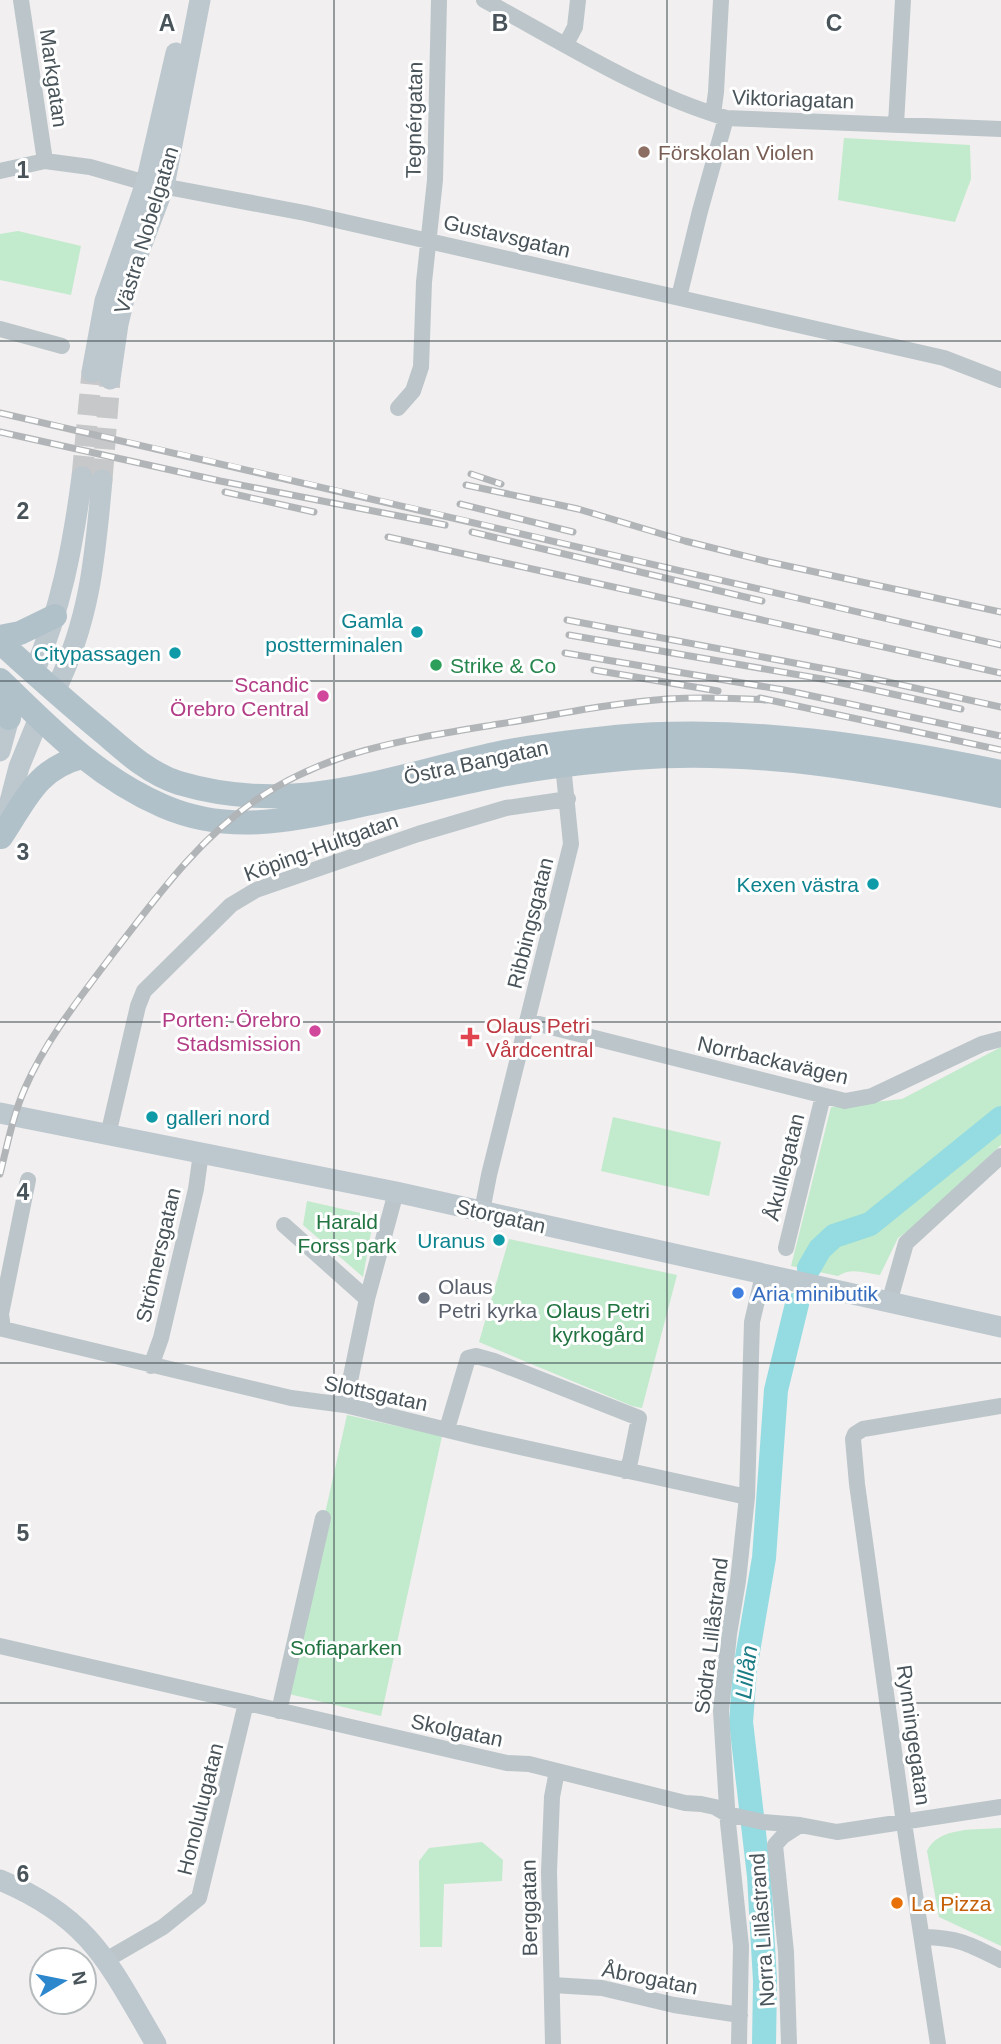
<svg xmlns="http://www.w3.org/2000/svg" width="1001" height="2044" viewBox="0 0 1001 2044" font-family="Arial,sans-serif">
	<rect width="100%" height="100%" fill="#f1efef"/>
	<!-- green -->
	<path fill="#c2eacc" d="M844,138L970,145L971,179L955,222L838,200Z
		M18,231L81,246L71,295L0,280V234Z
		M1001,1047V1145L913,1227L898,1238L880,1275C865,1273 851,1267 838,1276L791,1266L831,1107L902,1099Z
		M613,1117L721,1142L709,1196L601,1171Z
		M307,1201L374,1216L363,1277L303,1225Z
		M509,1239L677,1275L642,1408L632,1406L479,1342Z
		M347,1415L442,1436L381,1716L285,1693Z
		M1001,1828V1946L939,1917L927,1851C938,1826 978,1830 1001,1828Z
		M482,1842L503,1860L502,1881L444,1884L442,1947H420L419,1861L429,1848Z"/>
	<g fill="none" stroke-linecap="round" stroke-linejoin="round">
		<!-- river -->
		<path stroke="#94dce2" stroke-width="24" d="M809,1268L820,1249L834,1236L870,1224L1001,1118
			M764,2044L765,1981L759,1876L741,1722L745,1669L764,1558L776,1390L797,1304"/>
		<!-- secondary-tunnel -->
		<path stroke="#c7c8ca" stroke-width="21" stroke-dasharray="21 10" stroke-linecap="butt" d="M82,477L92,372
			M102,480L110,379"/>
		<!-- street -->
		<path stroke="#bcc5ca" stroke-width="16" d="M21,0L45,161
			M484,0C562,42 641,93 726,118L1001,129
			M566,44L575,27L578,0
			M713,114L716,92L721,0
			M896,124L903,0
			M0,171L45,161L90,167L146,183L305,213L944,358L1001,380
			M679,297L700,211L726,118
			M0,329L62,346
			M398,408L413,391L421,367L424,282L435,180L439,0
			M527,1021L845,1101L872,1096L982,1044L1001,1039
			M108,1135L138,1006L144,991L231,905L256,890L418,834L506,808L568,799
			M28,1180L1,1314L3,1329L291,1398L345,1405L480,1438L747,1497
			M482,1211L489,1175L571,844L563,765
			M284,1225L367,1299
			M786,1248L823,1096
			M889,1303L906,1243L1001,1156
			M151,1366L161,1338L196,1189L201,1153
			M345,1405L367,1299L396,1192
			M447,1429L468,1358L476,1356L494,1361L639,1418L630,1462L625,1471
			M0,1646L507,1763L529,1764L685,1803L701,1804L715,1807L727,1814L763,1822L800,1825L837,1832L1001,1807
			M279,1711L323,1518
			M924,1937C960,1938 969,1944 1001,1960
			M106,1960L163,1927L199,1898L246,1703
			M552,1985L602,1988L674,2005L740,2015
			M553,2044L549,1872L552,1797L557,1771
			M739,2044L741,1946L728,1823L721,1711L729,1634L738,1581L747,1497L752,1322L763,1275
			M789,2044L786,1952L775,1845L783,1836L800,1825
			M938,2044L904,1823L857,1484L853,1439L855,1434L863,1429L1001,1406"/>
		<!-- secondary -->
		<path stroke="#bdc7ce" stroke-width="21" d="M92,372L105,301L146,183L176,53
			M110,379L118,324L129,278L164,186L200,0
			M34,672C61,609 73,545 82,477
			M55,691C90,620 95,558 102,480
			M0,751L9,718L16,704
			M3,829L19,767L39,718
			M0,1113L396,1192L1001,1327
			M0,1880C91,1918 109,1964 156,2044"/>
		<!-- primary -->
		<path stroke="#b1c1ca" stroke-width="24" d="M0,637L20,633L55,616
			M0,642C34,673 69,704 104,733C127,753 150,774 179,783C297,818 390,776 504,752C540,745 578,741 615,737C744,725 875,746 1001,772
			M0,680C51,729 96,777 163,806C232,836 296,819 366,804C409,795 452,785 496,776C541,767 587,762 633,758C758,748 879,771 1001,796
			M0,701L9,718
			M1,837C26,800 36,769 82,757"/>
		<!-- rail casing -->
		<g stroke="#b2b5b8" stroke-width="7">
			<path id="rail" d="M0,413C334,488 667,569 1001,645
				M0,432L220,481L445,525
				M471,474L501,484
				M466,485L578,509L685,541L769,562L1001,612
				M225,492L314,512
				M460,504L573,532
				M472,532L762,601
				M388,537L1001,673
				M567,620L847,673L1001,707
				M569,635L828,680L961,709
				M565,653L784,690L1001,736
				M594,670L718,691
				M760,698L1001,750
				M0,1174C7,1146 13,1115 25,1088C47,1038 82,995 115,951C158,895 199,838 259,798C330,749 416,738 499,724C555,715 611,703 667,699C700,697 734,698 767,700"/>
		</g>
		<!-- rail -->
		<use href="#rail" stroke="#fff" stroke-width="4.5" stroke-dasharray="13" stroke-linecap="butt"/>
	</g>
	<!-- grid -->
	<path fill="none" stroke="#49545a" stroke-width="2" stroke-opacity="0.55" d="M334,0V2044M667,0V2044M0,341H1001M0,681H1001M0,1022H1001M0,1363H1001M0,1703H1001"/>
	<!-- markers -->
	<circle fill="#8d6e63" stroke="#fff" stroke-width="2.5" cx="644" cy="152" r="7"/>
	<g fill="#0f9aa8" stroke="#fff" stroke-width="2.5">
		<circle cx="417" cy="632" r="7"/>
		<circle cx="175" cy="653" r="7"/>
		<circle cx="873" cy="884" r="7"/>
		<circle cx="152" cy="1117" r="7"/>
		<circle cx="499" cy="1240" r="7"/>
	</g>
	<circle fill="#2e9e5b" stroke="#fff" stroke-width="2.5" cx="436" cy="665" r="7"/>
	<g fill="#d1479c" stroke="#fff" stroke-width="2.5">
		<circle cx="323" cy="696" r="7"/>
		<circle cx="315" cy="1031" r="7"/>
	</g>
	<path fill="#e0444e" stroke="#fff" stroke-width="2.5" d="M466.5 1026.5h7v7h7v7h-7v7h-7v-7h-7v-7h7z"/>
	<circle fill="#3f7fe0" stroke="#fff" stroke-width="2.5" cx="738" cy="1293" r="7"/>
	<circle fill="#6b7280" stroke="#fff" stroke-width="2.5" cx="424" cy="1298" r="7"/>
	<circle fill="#e8710a" stroke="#fff" stroke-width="2.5" cx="897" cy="1903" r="7"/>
	<g text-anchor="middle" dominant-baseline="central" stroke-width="6" stroke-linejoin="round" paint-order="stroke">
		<!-- street labels -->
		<g font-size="21" fill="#49545a" stroke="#fff">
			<text transform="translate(54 78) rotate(82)">Markgatan</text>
			<text transform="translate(793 99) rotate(2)">Viktoriagatan</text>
			<text transform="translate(414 120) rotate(-89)">Tegnérgatan</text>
			<text transform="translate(146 230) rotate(-73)">Västra Nobelgatan</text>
			<text transform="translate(507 236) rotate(13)">Gustavsgatan</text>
			<text transform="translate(476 762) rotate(-12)">Östra Bangatan</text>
			<text transform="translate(321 847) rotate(-20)">Köping-Hultgatan</text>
			<text transform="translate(530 923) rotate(-76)">Ribbingsgatan</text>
			<text transform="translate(773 1060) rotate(13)">Norrbackavägen</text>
			<text transform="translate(784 1167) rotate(-76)">Åkullegatan</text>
			<text transform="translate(501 1216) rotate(13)">Storgatan</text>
			<text transform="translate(158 1255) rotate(-77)">Strömersgatan</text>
			<text transform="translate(376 1393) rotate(12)">Slottsgatan</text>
			<text transform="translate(711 1636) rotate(-83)">Södra Lillåstrand</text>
			<text transform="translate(457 1730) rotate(12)">Skolgatan</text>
			<text transform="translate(914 1735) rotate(82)">Rynningegatan</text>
			<text transform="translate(200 1809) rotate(-76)">Honolulugatan</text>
			<text transform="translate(529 1908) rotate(-91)">Berggatan</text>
			<text transform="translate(762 1930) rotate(-94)">Norra Lillåstrand</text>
			<text transform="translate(650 1978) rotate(11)">Åbrogatan</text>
		</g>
		<!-- education labels -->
		<g font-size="21" fill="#785e54" stroke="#fff" text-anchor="start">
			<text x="658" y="152">Förskolan Violen</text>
		</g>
		<!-- culture labels -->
		<g font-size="21" fill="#0d838f" stroke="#fff" text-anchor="end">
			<text x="403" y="620">Gamla<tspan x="403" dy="24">postterminalen</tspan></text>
			<text x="161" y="653">Citypassagen</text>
			<text x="859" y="884">Kexen västra</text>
			<text x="166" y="1117" text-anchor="start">galleri nord</text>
			<text x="485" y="1240">Uranus</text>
		</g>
		<!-- leisure labels -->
		<g font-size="21" fill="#27864d" stroke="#fff" text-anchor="start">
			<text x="450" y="665">Strike &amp; Co</text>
		</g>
		<!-- hotel labels -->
		<g font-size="21" fill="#b23c85" stroke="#fff" text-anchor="end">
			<text x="309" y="684">Scandic<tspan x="309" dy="24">Örebro Central</tspan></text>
			<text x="301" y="1019">Porten: Örebro<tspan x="301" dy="24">Stadsmission</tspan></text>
		</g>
		<!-- health labels -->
		<g font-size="21" fill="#be3a42" stroke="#fff" text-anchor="start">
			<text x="486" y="1025">Olaus Petri<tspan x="486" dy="24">Vårdcentral</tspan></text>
		</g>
		<!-- park labels -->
		<g font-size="21" fill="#217340" stroke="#fff">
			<text x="347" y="1221">Harald<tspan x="347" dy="24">Forss park</tspan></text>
			<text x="598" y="1310">Olaus Petri<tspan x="598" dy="24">kyrkogård</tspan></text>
			<text x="346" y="1647">Sofiaparken</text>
		</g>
		<!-- worship labels -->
		<g font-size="21" fill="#5b616d" stroke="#fff" text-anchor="start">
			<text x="438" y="1286">Olaus<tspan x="438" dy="24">Petri kyrka</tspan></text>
		</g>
		<!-- shop labels -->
		<g font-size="21" fill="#366cbe" stroke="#fff" text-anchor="start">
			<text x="752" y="1293">Aria minibutik</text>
		</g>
		<!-- food labels -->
		<g font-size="21" fill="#c56008" stroke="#fff" text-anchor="start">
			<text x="911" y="1903">La Pizza</text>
		</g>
		<!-- water labels -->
		<g font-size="23" font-style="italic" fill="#1a7d85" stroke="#fff">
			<text transform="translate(746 1672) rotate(-83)">Lillån</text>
		</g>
	</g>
	<g font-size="23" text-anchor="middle" font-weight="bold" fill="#49545a" stroke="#fff" stroke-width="6" stroke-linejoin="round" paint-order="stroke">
		<text x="167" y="31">A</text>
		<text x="500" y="31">B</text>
		<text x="834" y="31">C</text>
		<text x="23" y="178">1</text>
		<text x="23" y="519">2</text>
		<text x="23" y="860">3</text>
		<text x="23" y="1200">4</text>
		<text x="23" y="1541">5</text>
		<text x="23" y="1882">6</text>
	</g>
	<!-- north arrow -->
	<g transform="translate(63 1981) rotate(80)"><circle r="33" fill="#ffffff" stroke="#b6bbbd" stroke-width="2"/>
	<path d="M0-5L12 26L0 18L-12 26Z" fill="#2d87cd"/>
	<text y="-10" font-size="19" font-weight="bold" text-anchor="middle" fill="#49545a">N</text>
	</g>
</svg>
